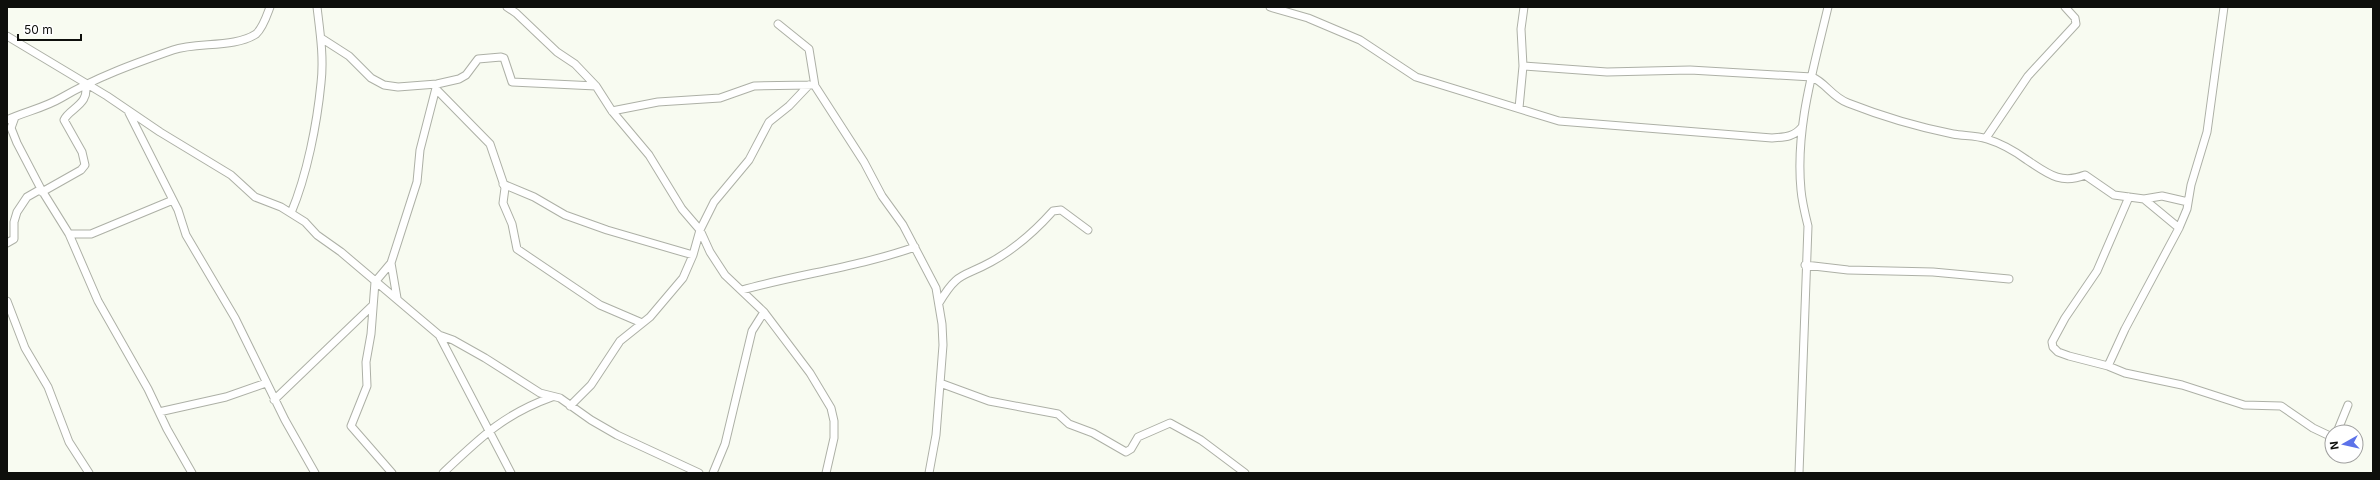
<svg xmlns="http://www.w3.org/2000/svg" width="2380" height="480" viewBox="0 0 2380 480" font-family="Inter,sans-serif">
	<rect width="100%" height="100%" fill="#f8fbf1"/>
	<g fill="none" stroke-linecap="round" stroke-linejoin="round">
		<!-- minor casing -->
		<g stroke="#adb0a6" stroke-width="9">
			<path id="minor" d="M507,7L516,13L557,52L575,64L596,86L612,111L649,155L682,209L700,230L710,252L725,275L764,312L810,373L831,408L834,421V438L826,473
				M1270,7L1308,18L1360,40L1416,77L1559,121L1772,138C1785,137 1794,137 1802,127
				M778,24L809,49L815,86L864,162L882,196L903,225L936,288L942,324L943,345L936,435L929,473
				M7,36L107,96L160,132L231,175L255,197L281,207L305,222L317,235L341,252L439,335L453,340L485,358L540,393L560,398L591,420L617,435L699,473
				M321,38L349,56L371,78L384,85L398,87L437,84L459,79L466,75L478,59L501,57L504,58L512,82L596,86
				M1523,66L1607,72L1690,70L1812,77C1826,83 1832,97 1848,103C1881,116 1918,127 1953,134C1964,136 1976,135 1987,139C2000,143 2016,152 2027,160C2047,173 2060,185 2085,175L2114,195L2144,199L2179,228
				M437,90L490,144L505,188L503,203L512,224L517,249L600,305L642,323
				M1519,108L1523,66L1521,29L1524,7
				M612,111L658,102L720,98L754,86L811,85
				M129,113L178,210L186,235L235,318L285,420L315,473
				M15,117L11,128L17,143L41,189L69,234L98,301L148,389L167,429L192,473
				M7,120C24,112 44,108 61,98C97,77 133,64 173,50C197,42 235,48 256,34C263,28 267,15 270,7
				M1986,138L2028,76L2076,24L2075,18L2065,7
				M503,184L534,197L565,215L607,230L693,255
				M42,192L81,170L85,165L82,152L64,120C69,108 91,105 85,83
				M2129,197L2097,271L2065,318L2052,342L2053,347L2058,352L2069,356L2108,366L2125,373L2182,385L2244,405L2281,406L2313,428L2332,437
				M2144,199L2162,196L2188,202
				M291,213C307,175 317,124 321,83C324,58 320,32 317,7
				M69,234H91L173,200
				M7,243L14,239V222L17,212L27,197L41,189
				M391,263L397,298
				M1805,265L1848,270L1933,272L2009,279
				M742,290C799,274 858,267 915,247
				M7,301L25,348L48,387L69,442L89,473
				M939,303C958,271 962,278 991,262C1015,249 1036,230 1053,211L1061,210L1088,230
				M439,335L511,473
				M2108,366L2125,329L2179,228L2187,209L2191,185L2207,132L2224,7
				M940,383L989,401L1058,414L1069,424L1093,433L1126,452L1131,449L1138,437L1170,423L1201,440L1245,473
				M274,400L373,305
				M570,406L591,385L620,341L650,317L683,278L693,255L700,230L714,202L749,160L769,122L789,106L809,85
				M159,412L226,397L266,383
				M2337,432L2348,405
				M392,473L351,426L367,386L366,362L371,334L375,282L391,263L417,182L420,150L437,84
				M443,473C480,438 504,414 552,397
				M713,473L725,444L752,331L764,312
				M1799,473L1808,226C1805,214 1802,202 1801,190C1795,128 1814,67 1828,7"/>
		</g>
		<!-- minor -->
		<use href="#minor" stroke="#fff" stroke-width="7"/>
	</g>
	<!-- border -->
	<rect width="2380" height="480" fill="none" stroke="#0e0f0c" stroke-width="16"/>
	<!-- north arrow -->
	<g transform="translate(2344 444) rotate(262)"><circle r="19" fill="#ffffff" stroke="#9f9f9e"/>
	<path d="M0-3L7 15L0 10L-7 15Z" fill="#5c72e9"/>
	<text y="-6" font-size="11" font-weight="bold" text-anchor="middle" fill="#0e0f0c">N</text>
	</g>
	<!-- scale -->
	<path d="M18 34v6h63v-6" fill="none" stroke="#0e0f0c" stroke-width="2"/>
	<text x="24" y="34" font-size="12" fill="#0e0f0c" stroke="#ffffff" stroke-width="3" paint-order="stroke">50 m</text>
</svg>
